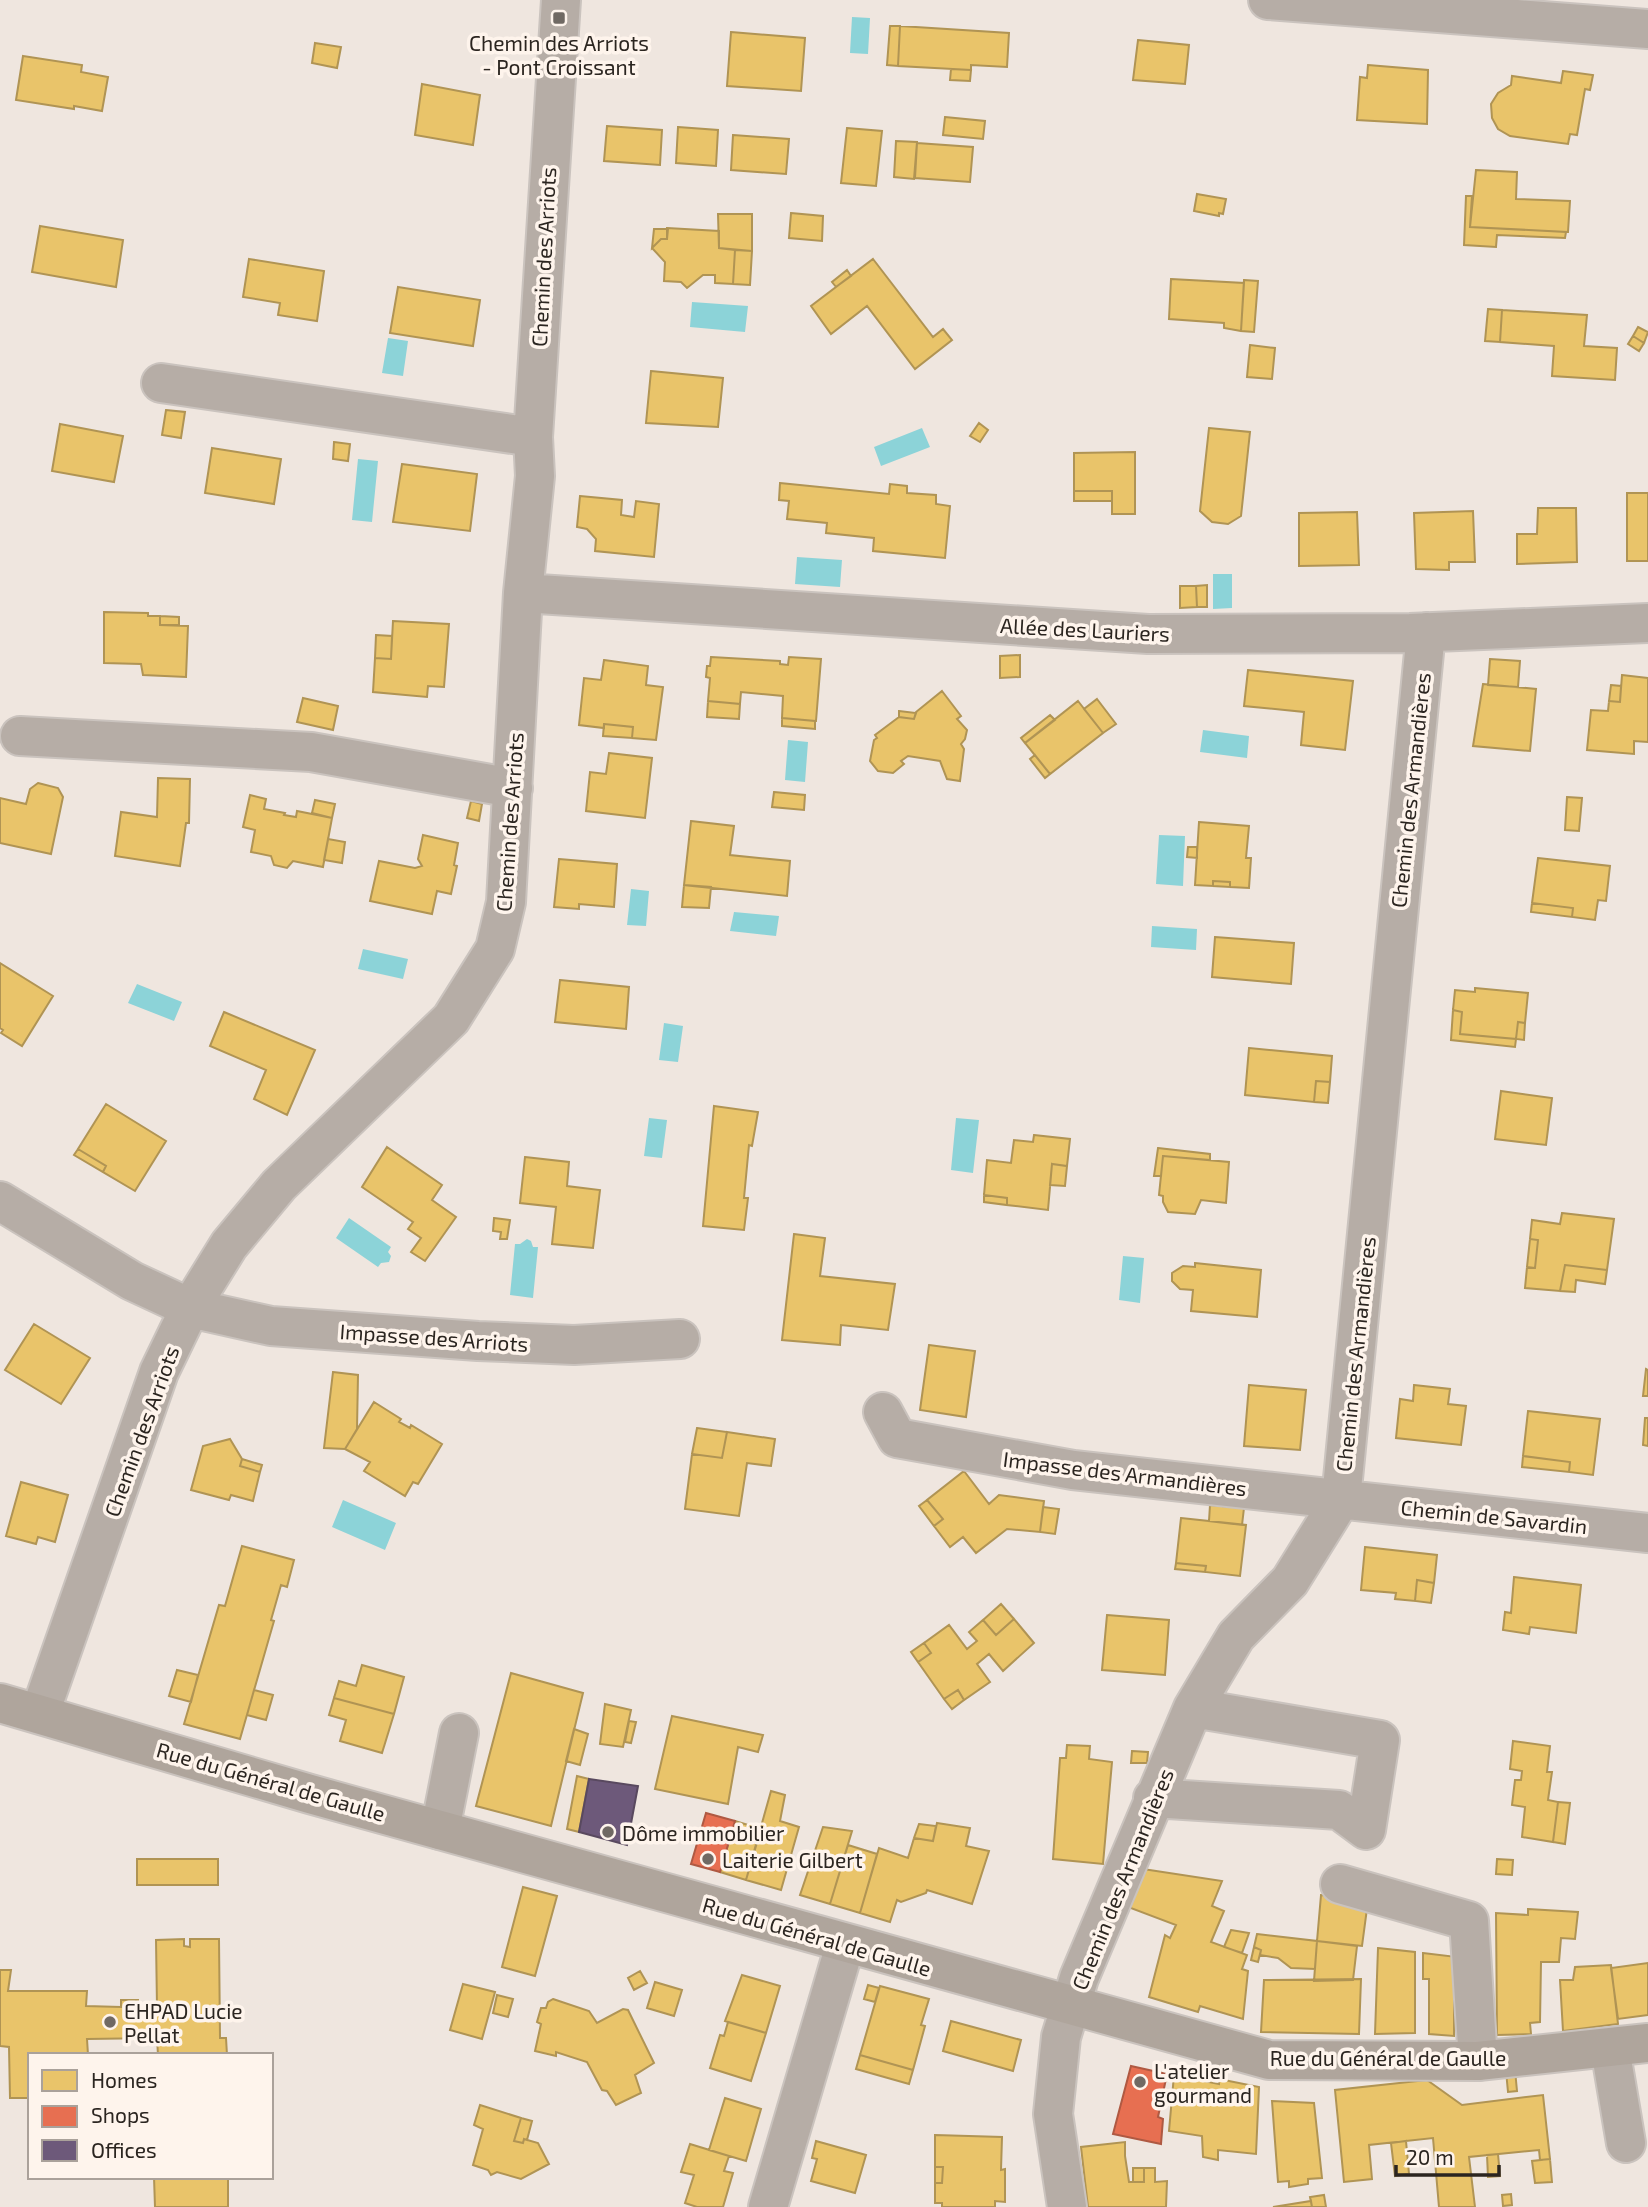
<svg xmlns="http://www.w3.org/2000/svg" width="1648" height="2207" viewBox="0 0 1648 2207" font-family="'Exo 2',sans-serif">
	<rect width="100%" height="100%" fill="#efe6df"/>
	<!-- water -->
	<path fill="#8cd3d8" d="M852,17L870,18L868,54L850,53Z
		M692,302L748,306L745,332L690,327Z
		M388,338L408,341L403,376L382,373Z
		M922,428L930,447L881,466L874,447Z
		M358,459L378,461L372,522L352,520Z
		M797,557L842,560L840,587L795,584Z
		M1213,574H1232V608L1213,609Z
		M1203,730L1249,736L1247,758L1200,752Z
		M788,740L808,742L805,782L785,780Z
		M1159,835L1185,836L1183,886L1156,884Z
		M631,889L649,891L646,926L627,925Z
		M734,912L779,916L776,936L730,931Z
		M1152,926L1197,929L1196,950L1151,947Z
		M363,949L408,959L403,979L358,969Z
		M137,984L182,1002L174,1021L128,1003Z
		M664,1023L683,1026L678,1062L659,1060Z
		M649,1118L667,1120L662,1158L644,1156Z
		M956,1118L979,1120L973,1173L951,1170Z
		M349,1218L391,1247L388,1252L391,1256L389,1262L381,1263L378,1267L336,1238Z
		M527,1239L531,1241L533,1247H538L533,1298L510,1295L515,1244H520Z
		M1123,1256L1144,1258L1140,1303L1119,1300Z
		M343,1500L396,1523L385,1550L332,1527Z"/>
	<!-- homes -->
	<path fill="#e9c46a" stroke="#b09454" stroke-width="2" d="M890,26H900L898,66L887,65Z
		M900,26L1009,33L1007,67L971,65V70L898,66Z
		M731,32L805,38L801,91L727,86Z
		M1138,40L1189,45L1185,84L1133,80Z
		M315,43L341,47L337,68L312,63Z
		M23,56L82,65L81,72L108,77L102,111L74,106V109L16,100Z
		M1368,65L1428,70L1427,124L1357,120L1360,77L1367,78Z
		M951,69L971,70L970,81L950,80Z
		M1563,71L1593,75L1590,90L1585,89L1577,135L1570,134L1568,144L1510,136L1498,129L1492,118L1491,104L1498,93L1511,85L1512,76L1561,83Z
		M422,84L480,95L473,145L415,135Z
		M945,117L985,121L983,139L943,135Z
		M607,126L662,130L660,165L604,161Z
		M678,127L718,130L716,166L676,163Z
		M847,128L882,131L876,186L841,183Z
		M733,135L789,139L786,174L731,170Z
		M896,141L917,142L914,179L894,177Z
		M917,143L973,147L970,182L915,178Z
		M1476,170L1517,172L1516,199L1570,201L1568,232L1470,227Z
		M1197,194L1226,199L1223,214L1219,213V216L1194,211Z
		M1466,196H1472L1470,227L1566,232L1565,238L1497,235L1496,247L1464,245Z
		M791,213L823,216L822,241L789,238Z
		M718,214H752V251L719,248Z
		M40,226L123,240L116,287L32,272Z
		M667,228L719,231V248L735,250L733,284L715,283V275H703L687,288L681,282L664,281L665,262L652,248L661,239H667Z
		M654,229H668L667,239H661L652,248Z
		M735,250L752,251L750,285L733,284Z
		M249,259L324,271L317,321L278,315L280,303L243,297Z
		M873,259L933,337L943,329L952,340L915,369L867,306L831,334L811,306Z
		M847,270L851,276L836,287L832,282Z
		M1171,279L1244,283L1241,331L1224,328V323L1169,319Z
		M1244,280L1258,281L1254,332L1241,331Z
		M398,287L480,300L473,346L390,333Z
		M1488,309L1502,310L1500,342L1485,341Z
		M1502,310L1587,315L1584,346L1617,348L1615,380L1552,376L1554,346L1500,342Z
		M1638,327L1648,332L1644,343L1633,336Z
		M1633,336L1644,343L1639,351L1628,344Z
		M1250,345L1275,348L1272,379L1247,377Z
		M651,371L723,378L718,427L646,423Z
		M166,410L185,412L181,438L162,435Z
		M979,423L988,430L980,442L970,436Z
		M60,424L123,436L114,482L52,471Z
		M1209,428L1250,432L1241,516L1228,524L1212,522L1200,511Z
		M334,442L350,444L348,461L333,459Z
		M212,448L281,459L274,504L205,493Z
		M1135,452V514H1112V491H1074V453Z
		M402,464L477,474L470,531L393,522Z
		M780,483L889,494L890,484L907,486V493L936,495V504L950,506L945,558L873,551L874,538L826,533L827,523L787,519L789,501L779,500Z
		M1074,491H1112V501H1074Z
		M1627,493H1648V561H1627Z
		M580,496L622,500L621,515L634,517L636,501L659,504L654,557L595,551L596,539L587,529L577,527Z
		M1538,508H1576L1577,562L1517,564V534H1537Z
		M1473,511L1475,562H1449V570L1416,569L1414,513Z
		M1357,512L1359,565L1299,566V513Z
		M1207,585V607H1197L1196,586Z
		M1180,586H1196L1197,607L1180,608Z
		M104,612L148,613V616H160V625L188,626L186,677L143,675L141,664L104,663Z
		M160,616L179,617V625H160Z
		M393,621L449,624L444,687L428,686L427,697L373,692L375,658L391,659Z
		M376,635L392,636L391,659L375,658Z
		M1020,655V677L1000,678V656Z
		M711,657L780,661V664L788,665L789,657L821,659L816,721L782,718L783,696L741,692L740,704L708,701L710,678L706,677L707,666H710Z
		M1490,659L1520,661L1518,687L1488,685Z
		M604,660L648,666L646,685L663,687L656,740L632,738L633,727L604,724V728L579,725L584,678L601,680Z
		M1248,670L1353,681L1345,750L1301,745L1304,712L1244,706Z
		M1622,675L1648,678V742L1634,741V754L1587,750L1591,710L1608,711L1609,701L1620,702Z
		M1483,684L1536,689L1530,751L1473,746Z
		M1611,685L1621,686L1620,702L1609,701Z
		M942,691L961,716L957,719L967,730L965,739L961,744L964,749L960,781L947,779L940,761L908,756L901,761L904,764L893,773L878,771L870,761L874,740L877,738L875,735L899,717L914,719L916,712Z
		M303,698L338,706L333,730L297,722Z
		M1097,699L1116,724L1103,733L1084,709Z
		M708,701L740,704L739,719L707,717Z
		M1078,701L1103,733L1050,774L1025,743Z
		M899,711L916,713L914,719L899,717Z
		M1050,715L1055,720L1025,743L1021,738Z
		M782,718L815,721V729L782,726Z
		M604,724L633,727L632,738L603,736Z
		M609,753L652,758L645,818L586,811L590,772L606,774Z
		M1035,755L1050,774L1045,778L1030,759Z
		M158,778L190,779L189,823H186L180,866L115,856L121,812L157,817Z
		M38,783L58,788L63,797L51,854L0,843V798L26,804L30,789Z
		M774,792L805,795L804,810L772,807Z
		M250,795L266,799L264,809L285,813L284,815L296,817L297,811L332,818L323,867L293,861L287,868L274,865L271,856L251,852L255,830L243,827Z
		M1567,797L1582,798L1579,831L1565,830Z
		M315,800L335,804L332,818L312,813Z
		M471,801L482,804L479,821L467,818Z
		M691,821L734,826L730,855L790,861L787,896L684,885Z
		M1199,822L1249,826L1246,858H1251L1249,888L1230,887V882L1213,881V886L1195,885Z
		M423,835L458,843L454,865L457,866L451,894L437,891L432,914L370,901L379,861L415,868L422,866L418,859Z
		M328,839L345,842L342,863L324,860Z
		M1188,847H1197V858L1187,857Z
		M1538,858L1610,866L1606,901L1598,900L1595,920L1572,917L1573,908L1532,903Z
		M559,859L617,864L614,907L579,904V909L554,907Z
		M1213,881L1230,882V887L1213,886Z
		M684,885L711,887L709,908L682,907Z
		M1532,903L1573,908L1572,917L1531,912Z
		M1215,937L1294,943L1291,984L1212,977Z
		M0,963L53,996L22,1046L1,1033L3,1030L0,1028Z
		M560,980L629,987L626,1029L555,1022Z
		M1475,988L1528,993L1525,1023L1518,1022L1516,1039L1460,1034L1462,1012L1453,1010L1455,990L1475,992Z
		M1453,1010L1462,1012L1460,1034L1516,1039L1515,1047L1451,1040Z
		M224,1012L315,1050L287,1115L254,1099L266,1070L210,1046Z
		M1518,1022L1525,1023L1524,1040L1516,1039Z
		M1249,1048L1332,1056L1330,1082L1316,1081L1314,1102L1245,1095Z
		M1316,1081L1330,1082L1328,1103L1314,1102Z
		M1501,1091L1552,1098L1546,1145L1495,1139Z
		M106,1104L166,1141L135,1191L103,1172L106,1166L78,1149Z
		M714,1106L758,1112L752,1146L749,1145L744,1198H748L744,1230L703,1226Z
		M1034,1135L1070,1139L1067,1166L1052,1164L1048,1210L1007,1205V1198L984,1195L987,1160L1011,1163L1014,1140L1033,1142Z
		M387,1147L442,1185L432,1200L456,1217L425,1261L411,1252L421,1238L408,1229L413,1222L362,1187Z
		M1158,1148L1210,1154V1160L1163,1156L1161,1176H1154Z
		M78,1149L106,1166L103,1172L74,1155Z
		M1163,1156L1229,1162L1226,1203L1201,1200L1195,1214L1168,1212L1163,1202V1196L1159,1195Z
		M525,1157L569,1162L567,1186L600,1190L593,1248L552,1244L556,1207L520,1203Z
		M1052,1164L1067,1166L1065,1186L1050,1185Z
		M984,1195L1007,1198V1205L984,1202Z
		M1562,1213L1614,1219L1607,1270L1565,1265L1560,1291L1525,1288L1527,1267L1535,1268L1538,1240L1530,1239L1532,1220L1560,1224Z
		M494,1218L510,1220L507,1239H500L501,1232L493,1231Z
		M794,1234L825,1238L820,1276L895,1284L888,1330L841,1325L840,1345L782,1340Z
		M1530,1239L1538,1240L1535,1268L1527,1267Z
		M1195,1263L1261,1270L1257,1317L1191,1311L1193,1290L1180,1289L1172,1281V1273L1183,1266L1195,1267Z
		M1565,1265L1607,1270L1605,1284L1576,1280L1575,1292L1560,1291Z
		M34,1324L90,1358L61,1404L5,1370Z
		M929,1345L975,1351L966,1417L920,1410Z
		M1646,1369L1648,1370V1396H1643Z
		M333,1372L358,1375L357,1429L345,1449L324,1448Z
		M1249,1385L1306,1390L1300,1450L1244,1446Z
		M1414,1385L1450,1389L1448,1404L1466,1406L1461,1445L1396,1438L1400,1399L1413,1401Z
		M374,1402L401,1419L399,1422L410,1428L411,1425L442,1444L418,1484L413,1482L405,1496L364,1471L370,1462L345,1449Z
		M1528,1411L1600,1419L1593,1475L1569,1472L1570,1462L1523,1456Z
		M1645,1418H1648V1446L1643,1445Z
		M697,1428L727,1432L722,1458L692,1454Z
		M727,1432L775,1439L771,1466L747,1463L739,1516L685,1509L692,1454L722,1458Z
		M230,1439L242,1459L240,1466L260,1472L253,1501L231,1495L229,1500L191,1490L203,1446Z
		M1523,1456L1570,1462L1569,1472L1522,1467Z
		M242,1459L262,1465L260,1472L240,1466Z
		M964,1471L989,1504L999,1495L1044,1501L1040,1532L1007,1529L976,1553L963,1537L950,1547L934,1526L943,1519L927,1500Z
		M21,1482L68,1495L55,1542L38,1537L36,1544L6,1536Z
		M927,1500L943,1519L934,1526L919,1506Z
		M1210,1505L1244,1508L1242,1525L1209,1521Z
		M1043,1507L1059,1509L1055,1534L1040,1532Z
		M1181,1518L1246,1525L1240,1576L1205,1572L1206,1566L1176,1563Z
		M242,1546L294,1560L287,1587L281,1585L271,1620L274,1621L240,1739L184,1724L219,1605L225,1606Z
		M1365,1547L1437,1555L1434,1583L1417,1580L1415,1601L1395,1599L1396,1593L1361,1590Z
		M1176,1563L1206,1566L1205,1572L1175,1569Z
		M1514,1577L1581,1585L1576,1633L1530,1627L1529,1634L1503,1630L1505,1612L1511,1613Z
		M1417,1580L1434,1583L1431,1603L1415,1601Z
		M1001,1604L1014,1619L996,1635L983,1620Z
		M1107,1615L1169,1620L1165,1675L1102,1670Z
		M1014,1619L1034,1643L1003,1671L989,1654L977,1664L990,1682L964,1700L958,1690L944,1699L918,1662L931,1653L924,1643L949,1625L967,1649L977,1641L969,1632L983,1620L996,1635Z
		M924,1643L931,1653L918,1662L911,1652Z
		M362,1665L404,1677L394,1714L334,1698L339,1681L356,1686Z
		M177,1670L198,1675L191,1702L169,1696Z
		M511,1673L583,1693L551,1826L476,1806Z
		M254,1690L273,1695L266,1720L247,1715Z
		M958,1690L964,1700L952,1709L944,1699Z
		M334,1698L394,1714L382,1753L340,1741L346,1720L329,1715Z
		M605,1704L631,1710L623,1747L600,1744Z
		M672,1716L763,1735L758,1752L738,1747L728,1804L655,1789Z
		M629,1721L636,1722L631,1743L625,1742Z
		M574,1729L588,1734L580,1765L566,1761Z
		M1513,1741L1550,1746L1547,1772H1552L1548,1800L1558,1802L1553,1842L1522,1837L1525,1807L1512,1805L1515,1780H1521L1522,1771L1510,1769Z
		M1067,1745L1090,1746L1089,1759L1112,1762L1103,1864L1053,1859L1060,1758H1066Z
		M1132,1751L1148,1752L1147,1763H1131Z
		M577,1776L589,1779L579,1832L567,1829Z
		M771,1791L785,1795L780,1821L799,1827L781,1890L746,1880Z
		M1558,1802L1570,1803L1565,1844L1553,1842Z
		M735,1821L761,1829L746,1880L720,1872Z
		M937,1823L970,1828L966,1846L989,1851L972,1904L927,1890L926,1893L901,1902L897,1900L890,1922L860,1913L879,1848L908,1858L914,1838L933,1841Z
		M919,1824L936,1826L933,1841L914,1838Z
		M823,1827L852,1831L830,1904L800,1895Z
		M848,1845L877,1854L860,1913L830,1904Z
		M137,1859H218V1885H137Z
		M1497,1859L1513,1860L1512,1875L1496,1874Z
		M1143,1869L1222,1881L1212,1906L1224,1911L1211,1942L1247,1955L1242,1969L1248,1971L1243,2019L1200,2006L1198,2012L1149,1997L1165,1935L1170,1938L1176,1925L1128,1907Z
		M523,1887L557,1896L535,1976L502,1967Z
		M1321,1895L1368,1901L1362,1946L1317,1941Z
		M1528,1909L1578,1912L1575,1939L1561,1938L1559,1962H1541L1540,2022L1530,2023L1531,2034L1497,2035L1496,1913L1528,1915Z
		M1231,1930L1249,1933L1242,1953L1224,1947Z
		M1257,1934L1317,1941L1315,1969L1291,1968L1278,1958L1260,1955L1261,1950L1254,1947Z
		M184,1939V1946L190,1947V1939H219L220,2038H226L227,2055H158L157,2038L87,2039L88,2055H30V2098H10L9,2047L0,2046V1970H11L8,1991H87L86,2006L121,2007V2000H138V2007H157L156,1940Z
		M1317,1941L1357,1946L1353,1980L1314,1981Z
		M1254,1947L1261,1950L1258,1962L1251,1960Z
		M1378,1948L1415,1952V2033L1375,2034Z
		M1423,1953L1457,1957L1454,1977V2036L1429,2034V1979H1423Z
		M1648,1963V2015L1618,2019L1611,1968Z
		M1611,1965L1618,2024L1563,2031L1560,1980H1573L1575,1967Z
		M640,1971L647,1983L634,1990L628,1978Z
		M742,1975L780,1986L766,2033L725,2021Z
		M1361,1979L1359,2034L1261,2032L1264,1980Z
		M655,1982L682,1990L674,2016L647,2008Z
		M463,1984L495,1992L482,2039L450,2030Z
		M868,1985L879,1988L875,2002L864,1999Z
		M880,1986L929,1999L921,2025L925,2026L913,2070L860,2055Z
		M497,1995L513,1999L508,2017L493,2013Z
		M553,1999L589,2011L597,2023L623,2009L628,2010L654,2063L635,2075L641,2093L616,2105L607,2091L602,2090L587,2062L556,2052V2056L535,2051L541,2024L537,2022L541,2008H546L548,2002Z
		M951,2021L1021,2040L1013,2071L943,2051Z
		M728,2022L766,2033L751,2081L710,2068L720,2035L724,2036Z
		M860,2055L913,2070L909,2084L856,2069Z
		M1515,2070L1517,2091L1508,2092L1506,2071Z
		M1174,2075L1219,2084V2079L1259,2087L1256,2154L1218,2150V2160L1203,2157L1202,2136L1169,2131Z
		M1427,2080L1462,2105L1543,2095L1550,2159L1540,2160L1539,2150L1469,2157L1475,2207H1439L1433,2138L1369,2145L1372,2179L1344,2182L1335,2090Z
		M725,2098L761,2109L746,2161L709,2150Z
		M1272,2101L1314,2103L1322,2178L1308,2179V2184L1289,2187V2181L1278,2182Z
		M480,2105L521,2118L514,2141L523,2143L524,2139L538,2143L549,2164L521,2179L497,2172L491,2175L488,2170L473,2165L483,2129L474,2125Z
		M521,2118L532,2121L527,2140L524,2139L523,2143L514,2141Z
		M935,2135L1002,2137L1001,2170L1005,2169V2202L995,2201V2207H942V2203H935V2183H942L943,2167H935Z
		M816,2141L866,2155L855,2193L811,2181L817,2159L812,2158Z
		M1406,2141L1409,2174L1395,2176L1391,2143Z
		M1125,2142V2156L1129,2182H1144V2168H1155V2182L1167,2181L1166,2207H1088L1081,2147Z
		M690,2144L729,2156L724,2171L733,2173L723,2207H697L685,2203L694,2175L681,2172Z
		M1498,2154L1500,2176L1488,2177L1487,2155Z
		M1550,2159L1552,2182L1535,2183L1532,2161Z
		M935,2167H943L942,2183H935Z
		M1133,2168H1144V2182H1133Z
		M154,2177H228V2207H155Z
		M1511,2194L1512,2205L1503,2206L1502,2195Z
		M1324,2195L1326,2207H1312L1310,2197Z
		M1311,2201L1312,2207H1273Z"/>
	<!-- shops -->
	<path fill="#e76f51" stroke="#af5942" stroke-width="2" d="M706,1813L735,1821L720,1872L691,1864Z
		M1131,2066L1167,2074L1158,2117L1163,2119L1161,2144L1113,2134Z"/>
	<!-- offices -->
	<path fill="#6d597a" stroke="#59495f" stroke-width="2" d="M589,1779L638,1786L627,1845L579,1832Z"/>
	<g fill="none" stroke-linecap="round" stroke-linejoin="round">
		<!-- minor casing -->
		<g stroke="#cac3be" stroke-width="42">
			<path id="minor" d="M1268,0L1648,29
				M161,383L533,437
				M523,593L1148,634L1410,633L1648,623
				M20,736L311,752L513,788
				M0,1201L132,1281L190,1308L271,1326L478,1341L574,1345L680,1339
				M883,1412L897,1438L1073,1470L1648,1533
				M40,1713L159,1372L190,1308L229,1245L279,1185L451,1019L495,949L506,902L523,593L535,476L533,437L561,0
				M1153,1798L1339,1810L1366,1830L1380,1740L1193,1708
				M440,1830L459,1733
				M1340,1884L1469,1921L1478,2061
				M1610,2048L1626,2143
				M768,2207L845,1945
				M1067,2207L1053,2114L1061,2037L1079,1978L1193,1708L1236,1636L1290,1581L1341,1499L1426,632"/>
		</g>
		<!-- major casing -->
		<g stroke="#cac3be" stroke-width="42">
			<path id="major" d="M0,1703L310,1794L1269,2060L1478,2061L1648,2043"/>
		</g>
		<!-- minor -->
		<use href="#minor" stroke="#b6ada6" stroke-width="38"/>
		<!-- major -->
		<use href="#major" stroke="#afa59c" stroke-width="38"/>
	</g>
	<!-- markers -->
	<g fill="#706963" stroke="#fef4ec" stroke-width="2.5">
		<rect x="552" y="11" width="14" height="14" rx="3.5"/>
		<circle cx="608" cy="1832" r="7"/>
		<circle cx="708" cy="1859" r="7"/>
		<circle cx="110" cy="2022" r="7"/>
		<circle cx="1140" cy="2082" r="7"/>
	</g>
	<g text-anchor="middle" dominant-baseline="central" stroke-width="7" stroke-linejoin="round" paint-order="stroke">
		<!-- poi labels -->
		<g font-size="21" fill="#2b2520" stroke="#fef4ec" text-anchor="start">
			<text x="559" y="42" text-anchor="middle">Chemin des Arriots<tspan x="559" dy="24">- Pont Croissant</tspan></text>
			<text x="622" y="1832">Dôme immobilier</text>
			<text x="722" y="1859">Laiterie Gilbert</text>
			<text x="124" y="2010">EHPAD Lucie<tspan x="124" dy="24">Pellat</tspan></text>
			<text x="1154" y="2070">L'atelier<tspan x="1154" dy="24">gourmand</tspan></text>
		</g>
		<!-- street labels -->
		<g font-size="21" fill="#2b2520" stroke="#fef4ec">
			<text transform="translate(543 257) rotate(-87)">Chemin des Arriots</text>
			<text transform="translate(1085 629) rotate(3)">Allée des Lauriers</text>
			<text transform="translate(1410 790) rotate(-84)">Chemin des Armandières</text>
			<text transform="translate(509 822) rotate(-86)">Chemin des Arriots</text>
			<text transform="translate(434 1337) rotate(4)">Impasse des Arriots</text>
			<text transform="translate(1355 1354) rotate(-84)">Chemin des Armandières</text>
			<text transform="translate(141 1431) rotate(-70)">Chemin des Arriots</text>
			<text transform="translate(1125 1473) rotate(7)">Impasse des Armandières</text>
			<text transform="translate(1494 1516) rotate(6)">Chemin de Savardin</text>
			<text transform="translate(271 1781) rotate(16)">Rue du Général de Gaulle</text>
			<text transform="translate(1122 1879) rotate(-68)">Chemin des Armandières</text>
			<text transform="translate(817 1936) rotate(16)">Rue du Général de Gaulle</text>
			<text x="1388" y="2057">Rue du Général de Gaulle</text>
		</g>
	</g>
	<!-- legend -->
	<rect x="28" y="2053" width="245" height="126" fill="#fef4ec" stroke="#aaa19a" stroke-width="2"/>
	<rect x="42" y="2070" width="35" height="21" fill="#e9c46a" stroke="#aaa19a" stroke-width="2"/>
	<text x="91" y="2088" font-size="21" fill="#2b2520">Homes</text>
	<rect x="42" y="2106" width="35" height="21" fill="#e76f51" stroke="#aaa19a" stroke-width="2"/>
	<text x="91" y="2123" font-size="21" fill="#2b2520">Shops</text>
	<rect x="42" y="2140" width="35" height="21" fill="#6d597a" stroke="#aaa19a" stroke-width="2"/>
	<text x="91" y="2158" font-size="21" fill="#2b2520">Offices</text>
	<!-- scale -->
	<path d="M1396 2165v10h103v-10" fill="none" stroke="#2b2520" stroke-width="3.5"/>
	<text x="1406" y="2165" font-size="21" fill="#2b2520" stroke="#fef4ec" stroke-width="5" paint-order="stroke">20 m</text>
</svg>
